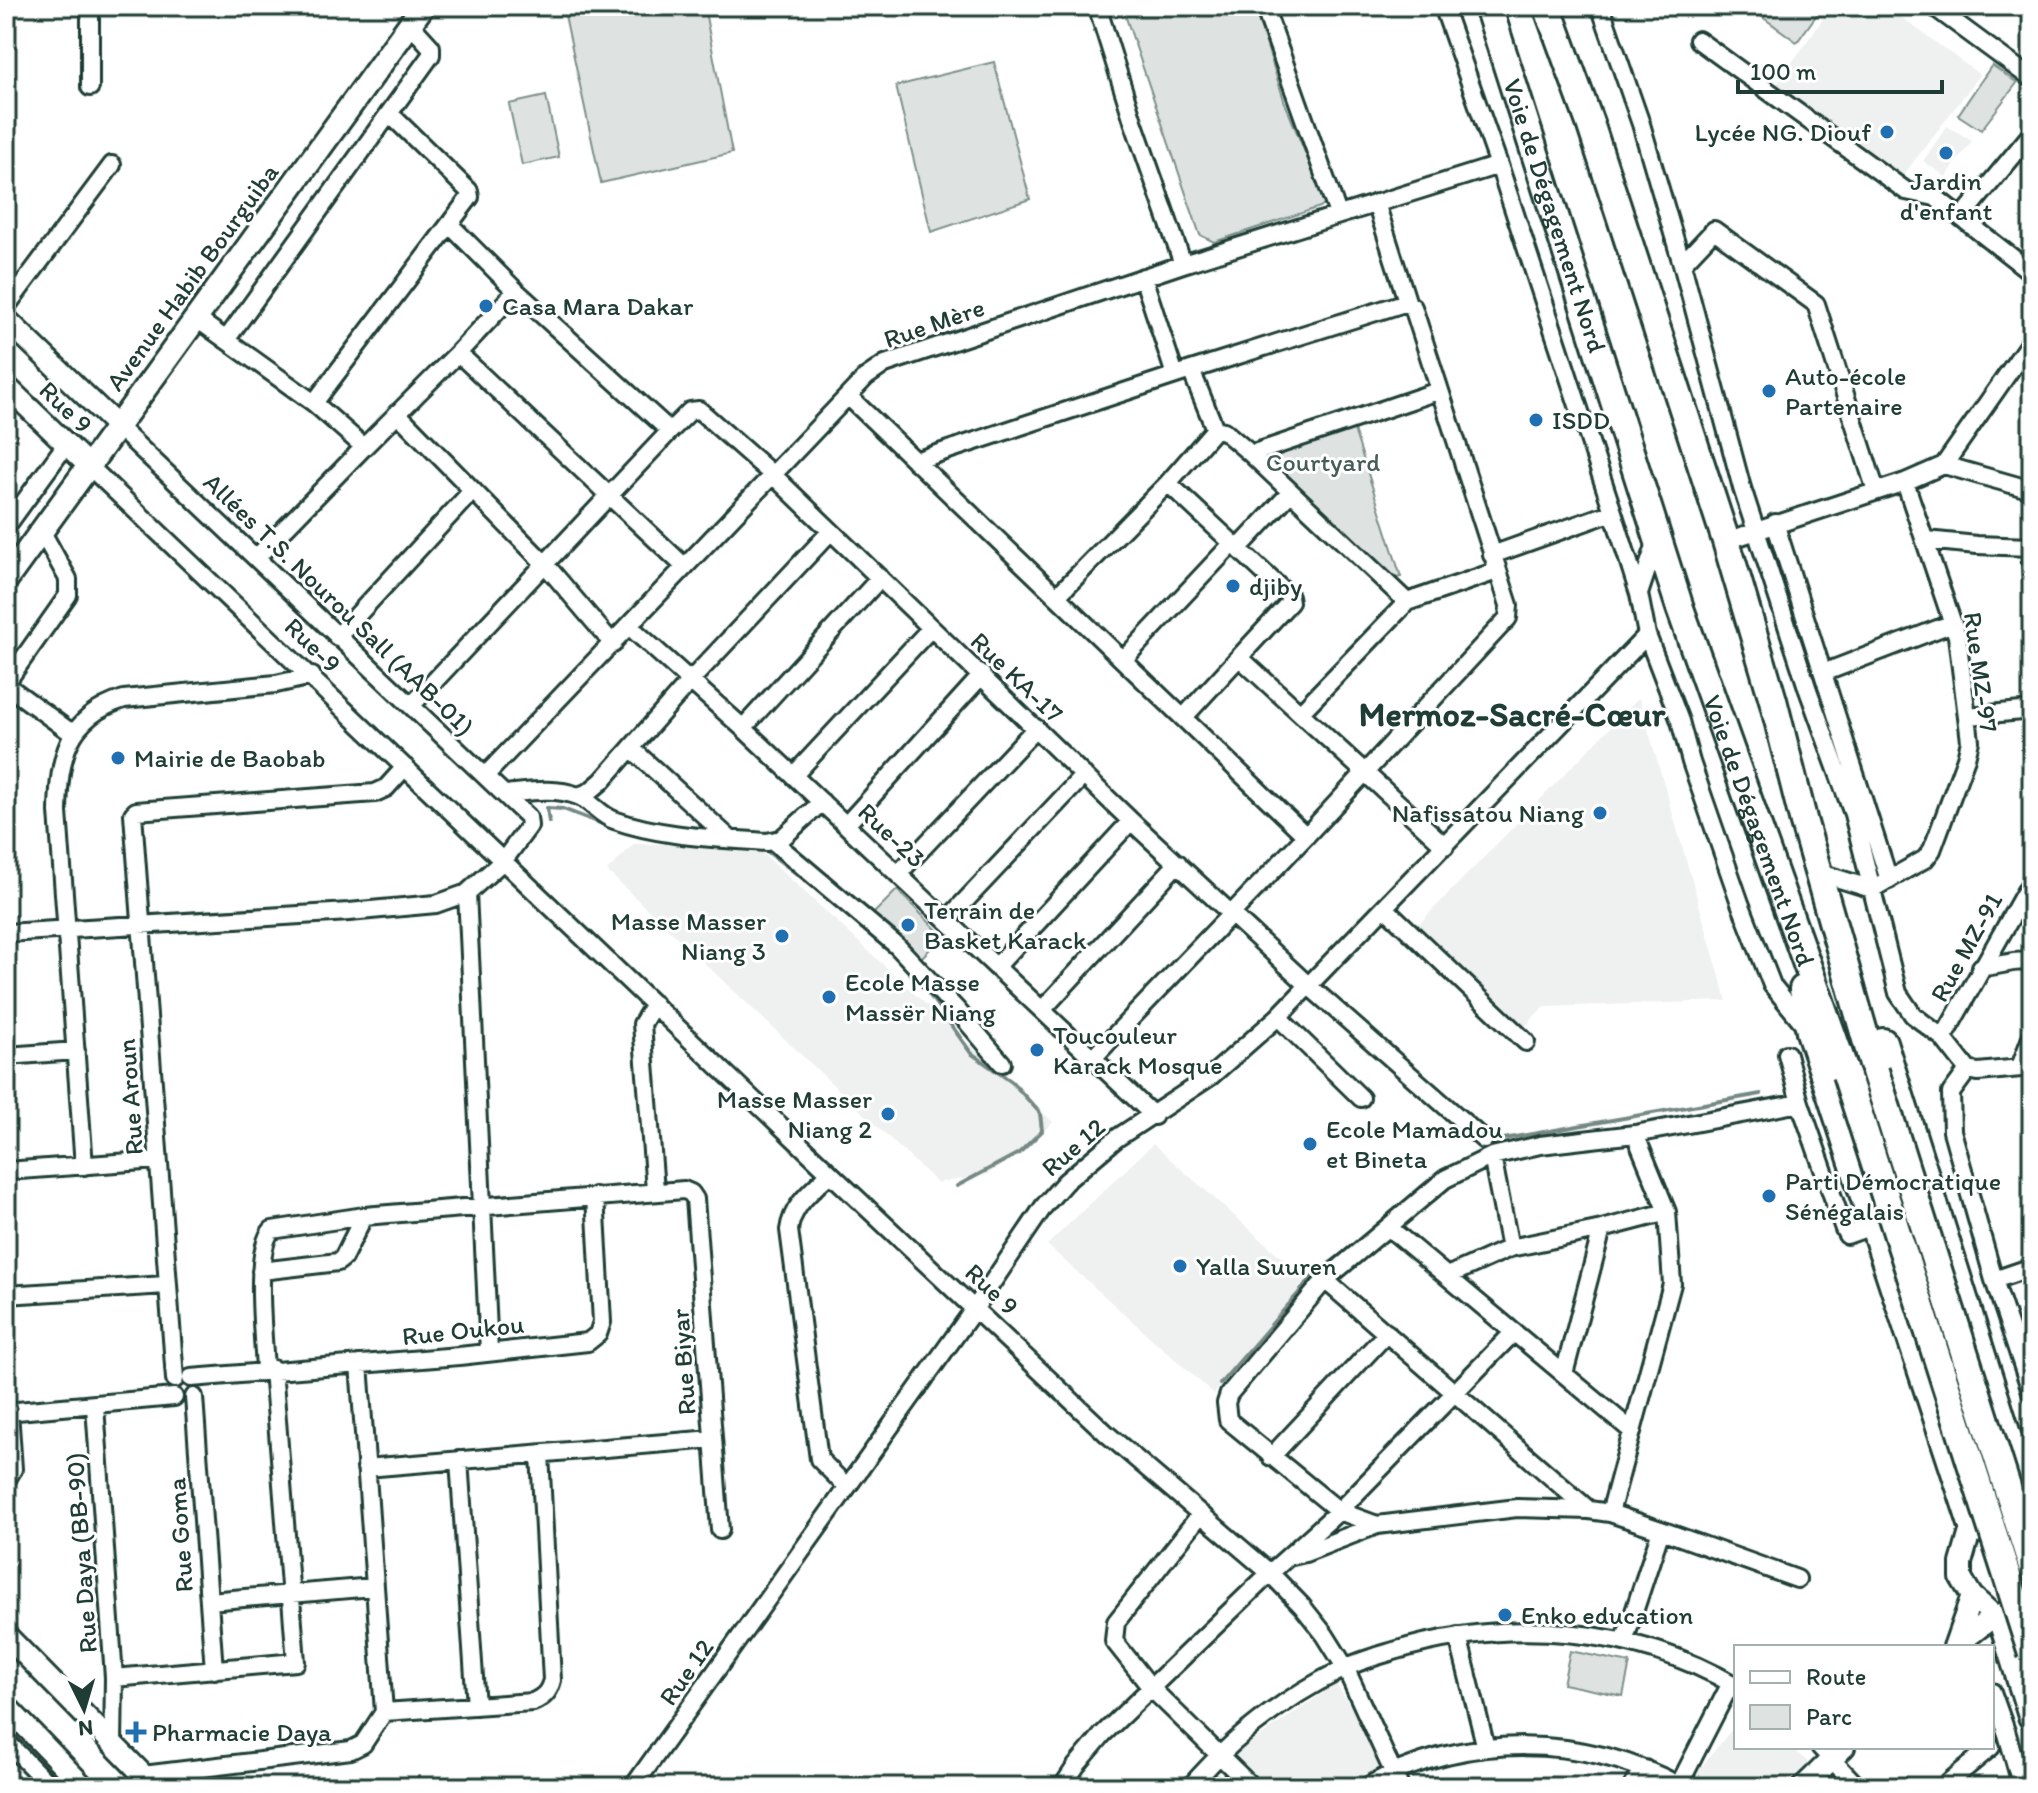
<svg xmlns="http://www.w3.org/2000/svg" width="2038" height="1793" viewBox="0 0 2038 1793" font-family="Itim,sans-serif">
	<rect width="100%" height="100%" fill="#fff"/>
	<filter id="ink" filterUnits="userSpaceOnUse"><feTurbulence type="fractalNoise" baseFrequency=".0125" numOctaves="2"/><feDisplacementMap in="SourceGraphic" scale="16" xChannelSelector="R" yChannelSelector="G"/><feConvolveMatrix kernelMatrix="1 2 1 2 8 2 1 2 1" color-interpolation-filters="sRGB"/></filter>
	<g filter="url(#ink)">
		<!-- built -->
		<path fill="#eef1f0" d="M1832,6H1886L1980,75L1902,177L1774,88Z
			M1947,126L1972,141L1946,177L1923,161Z
			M1639,698L1727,1001L1543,1007L1521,1031L1414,929Z
			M634,844L754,845L1053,1122L1022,1153L986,1175L937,1183L607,871Z
			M1153,1144L1306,1279L1214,1394L1047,1245Z
			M1336,1684L1394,1773L1373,1787H1253L1225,1761Z
			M1736,1724V1747H1790L1808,1762L1788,1787H1713L1696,1774Z"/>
		<!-- green -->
		<path fill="#dee3e2" stroke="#7e908b" stroke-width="2" d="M563,6H704L732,153L601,183Z
			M1122,6H1254L1285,103L1326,205L1214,242L1200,235Z
			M1747,6H1823L1797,42Z
			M994,62L1030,199L931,232L896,86Z
			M1992,65L2017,83L1981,130L1958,115Z
			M546,96L559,157L522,165L509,104Z
			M1349,414L1401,577L1390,579L1247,444Z
			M897,890L943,936L918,961L872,915Z
			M1570,1651L1630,1663L1623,1696L1563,1684Z"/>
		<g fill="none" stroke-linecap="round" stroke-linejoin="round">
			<!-- stream -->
			<path stroke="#758883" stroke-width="4" d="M549,822L547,808L563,809L610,827
				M764,849L830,899
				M919,980L971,1053L1012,1082L1040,1113L1042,1131L1019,1153L957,1186
				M1480,1154L1498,1140L1761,1094
				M1220,1384L1316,1273L1353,1246"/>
			<!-- minor casing -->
			<g stroke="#1f3d34" stroke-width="22">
				<path id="minor" d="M1097,6L1133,121L1183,264
					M1264,6L1338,214
					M1443,6L1499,165L1613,512L1639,594L1647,635L1680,721L1691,762L1740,903L1772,985L1808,1029
					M1600,6L1641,124L1682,264L1742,488L1808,690L1853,814L1898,993L1913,1015L1943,1038L1968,1070L1978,1072L2032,1067
					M1933,6L2032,79
					M1698,40L1906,191L1935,197L2032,273
					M90,87V6
					M1963,216L2032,133
					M451,226L516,291L670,431
					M1682,264L1714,230L1816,304L1876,491
					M1143,277L1175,375
					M6,307L112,165
					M197,319L314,403L364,447L458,353L685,567
					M226,340L431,55V47L410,24
					M458,353L516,291
					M848,396L1306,836
					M314,403L470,197L469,191L389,113
					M397,413L545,564L613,644
					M1215,429L1224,431L1251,454L1407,602
					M1251,454L1438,391
					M915,461L1191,370L1401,304H1408
					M1944,465L2032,490
					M89,466L830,1173L1107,1434L1270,1573L1302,1606L1325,1635L1345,1667L1400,1787
					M1168,483L1289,596L1290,602L1183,718
					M1775,523L1889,880
					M6,527L67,443
					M1926,540L1977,545L2030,547L2032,577
					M1726,541L1905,482L1944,465L2032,339
					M1238,549L1291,492
					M1492,555L1613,512
					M256,558L364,447
					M1639,594L1657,540
					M1058,595L1168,483L1215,429L1191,370
					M629,626L743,728L1154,1116
					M337,637L473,490
					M1239,657L1445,846
					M1123,660L1231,545
					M1823,673L1953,623
					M6,683L68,595V579L42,532
					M6,685L73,734
					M411,706L670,431L690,411L699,410L774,476L1131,821L1309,986L1484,1140
					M1301,712L1407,602L1497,571
					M1969,716L2032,710
					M743,728L880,578
					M632,749L730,839
					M794,775L931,628
					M485,776L866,377L885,364L1183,264L1499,165
					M504,794C527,792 555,787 578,796C591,801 600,815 614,820C662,837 716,838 767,842L781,839L822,802
					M578,796L589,792L602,781L690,681L831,531
					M846,825L982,675
					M774,842L897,946L957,1010L1002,1063
					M898,874L1036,728
					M1830,876L1872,889L1925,859L1932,850L1966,758L1970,741L1957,636L1905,482
					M467,893L489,1352
					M1385,908L1526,1042
					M947,920L1084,775
					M6,933L349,912L436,904L467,893L504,860L529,826L528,817L117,426
					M997,966L1131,821
					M1981,967C2000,967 2013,958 2032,963
					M654,1004L642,1024L655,1190
					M1042,1010L1178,863
					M1278,1017L1361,1098
					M1943,1038L2032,880
					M1787,1054L1800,1103L1844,1229L1847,1235L1875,1225
					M6,1056L76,1051
					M1092,1059L1306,836L1508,618L1509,605L1413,307L1408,304L1376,203
					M2020,1067L2032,1035
					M1968,1070L1951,1093L1952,1131L1994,1280L2032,1394
					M1492,1156L1510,1248
					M84,1166L58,812C59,758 66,717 124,699L276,684L312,676
					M6,1171L158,1160
					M830,1173C813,1190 792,1205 789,1230L819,1459L847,1487
					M1388,1227L1632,1431
					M261,1271L338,1262L343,1258L364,1216
					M1447,1276L1510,1248L1602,1229L1667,1212
					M1325,1280L1589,1510
					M1994,1280L2032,1267
					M6,1295L166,1285
					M265,1370C264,1341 253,1250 272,1230L364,1216L684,1190L691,1193L695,1199L720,1530
					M1564,1374L1602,1229
					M191,1378L459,1356L588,1342L598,1334L602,1322L595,1196
					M175,1379L133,814L136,811L375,793L386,788L405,767
					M194,1397L214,1670
					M95,1406L114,1678L113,1745
					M6,1412L174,1397
					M1271,1457L1387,1333
					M459,1460L476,1706
					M366,1468L713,1439
					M6,1481L13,1469L9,1411
					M1610,1513L1672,1284L1667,1212L1635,1134
					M1200,1515L1116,1622L1114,1641L1152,1689L1252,1787
					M1292,1556L1305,1553L1377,1525
					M1797,1579L1661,1530L1610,1513L1589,1510L1517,1508L1377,1525L1339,1511L1228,1420L1226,1403L1229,1394L1325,1280L1445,1179L1492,1156L1540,1145L1635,1134L1800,1103
					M209,1601L373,1587
					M1458,1636L1486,1748
					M1624,1642L1661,1530
					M114,1678L296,1662L273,1369
					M1992,1692L2007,1734L2022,1787
					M384,1712L533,1702C544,1697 549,1692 552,1680L540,1454
					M6,1741L51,1787
					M1820,1747L1858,1787
					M143,1775L351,1750L363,1744L384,1712L359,1364
					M1679,1785L1731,1683
					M633,1787L975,1308L1044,1206L1065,1182L1117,1138L1211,1076L1278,1017L1647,635
					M1062,1787L1076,1766L1103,1734L1270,1573L1339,1511L1514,1332
					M1190,1787C1232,1738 1284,1698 1343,1669C1358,1661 1377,1656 1394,1651C1506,1617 1634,1626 1736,1686
					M1366,1787C1464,1732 1584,1733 1682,1787
					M1632,1787L1645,1769
					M1943,1787L1991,1747"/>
			</g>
			<!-- tertiary casing -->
			<g stroke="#1f3d34" stroke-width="26">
				<path id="tertiary" d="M6,319L117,426
					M6,386L89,466
					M2029,1511H2018L1980,1525L1969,1535L1961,1563V1578L1972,1596L1994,1616L2012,1617L2032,1610
					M6,1635L155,1787
					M1954,1647L1972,1596
					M1954,1647L1994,1616
					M6,1706L84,1787
					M1803,1787L1844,1747"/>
			</g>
			<!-- secondary casing -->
			<g stroke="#1f3d34" stroke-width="28">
				<path id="secondary" d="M6,580L423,6"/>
			</g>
			<!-- trunk casing -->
			<g stroke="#1f3d34" stroke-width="32">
				<g id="trunk">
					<path id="s1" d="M1488,6L1680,608L1846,1074"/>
					<path d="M1547,6L1590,123L1726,541L1773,700L1804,823L1875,1071"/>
					<path d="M1803,989L1810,1032L1974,1530"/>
					<path d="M1883,1042L2031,1511"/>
					<path d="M2001,1617L2032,1716"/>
				</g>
			</g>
			<!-- minor -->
			<use href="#minor" stroke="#fff" stroke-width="16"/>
			<!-- tertiary -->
			<use href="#tertiary" stroke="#fff" stroke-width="20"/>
			<!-- secondary -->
			<use href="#secondary" stroke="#fff" stroke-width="22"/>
			<!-- trunk -->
			<use href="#trunk" stroke="#fff" stroke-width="26"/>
			<!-- trunk-bridge casing -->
			<g stroke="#1f3d34" stroke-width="32" stroke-linecap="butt">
				<path id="trunk-bridge" d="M1875,1071L2032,1566
					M1846,1074L2032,1654"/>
			</g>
			<!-- trunk-bridge -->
			<use href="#trunk-bridge" stroke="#fff" stroke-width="26"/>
		</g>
	</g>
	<!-- markers -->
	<g fill="#1f6fb2" stroke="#fff" stroke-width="3">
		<circle cx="1887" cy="132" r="8"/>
		<circle cx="1946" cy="153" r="8"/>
		<circle cx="486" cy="306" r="8"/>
		<circle cx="1769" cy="391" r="8"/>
		<circle cx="1536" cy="420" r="8"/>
		<circle cx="1233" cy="586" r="8"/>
		<circle cx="118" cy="758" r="8"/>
		<circle cx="1600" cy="813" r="8"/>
		<circle cx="908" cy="925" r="8"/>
		<circle cx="782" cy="936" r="8"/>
		<circle cx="829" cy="997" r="8"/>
		<circle cx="1037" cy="1050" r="8"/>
		<circle cx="888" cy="1114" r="8"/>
		<circle cx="1310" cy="1144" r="8"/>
		<circle cx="1769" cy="1196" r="8"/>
		<circle cx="1180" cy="1266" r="8"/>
		<circle cx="1505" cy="1615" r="8"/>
		<path d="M132 1720h8v8h8v8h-8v8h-8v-8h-8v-8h8z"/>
	</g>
	<g text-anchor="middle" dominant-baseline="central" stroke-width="6" stroke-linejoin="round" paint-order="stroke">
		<!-- poi labels -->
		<g font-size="26" fill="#1f3d34" stroke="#fff" text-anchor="start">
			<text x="1871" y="132" text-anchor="end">Lycée NG. Diouf</text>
			<text x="1946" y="181" text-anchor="middle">Jardin<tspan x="1946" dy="30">d'enfant</tspan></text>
			<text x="502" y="306">Casa Mara Dakar</text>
			<text x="1785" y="376">Auto-école<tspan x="1785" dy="30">Partenaire</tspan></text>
			<text x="1552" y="420">ISDD</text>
			<text x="1249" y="586">djiby</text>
			<text x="134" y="758">Mairie de Baobab</text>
			<text x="1584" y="813" text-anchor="end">Nafissatou Niang</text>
			<text x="924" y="910">Terrain de<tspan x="924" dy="30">Basket Karack</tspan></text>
			<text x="766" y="921" text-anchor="end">Masse Masser<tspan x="766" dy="30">Niang 3</tspan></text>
			<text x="845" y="982">Ecole Masse<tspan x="845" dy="30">Massër Niang</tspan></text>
			<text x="1053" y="1035">Toucouleur<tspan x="1053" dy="30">Karack Mosque</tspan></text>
			<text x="872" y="1099" text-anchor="end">Masse Masser<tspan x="872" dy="30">Niang 2</tspan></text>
			<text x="1326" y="1129">Ecole Mamadou<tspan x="1326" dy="30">et Bineta</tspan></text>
			<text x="1785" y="1181">Parti Démocratique<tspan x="1785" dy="30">Sénégalais</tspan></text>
			<text x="1196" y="1266">Yalla Suuren</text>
			<text x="1521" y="1615">Enko education</text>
			<text x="152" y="1732">Pharmacie Daya</text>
		</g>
		<!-- street labels -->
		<g font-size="26" fill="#1f3d34" stroke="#fff">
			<text stroke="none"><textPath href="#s1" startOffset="220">Voie de Dégagement Nord</textPath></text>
			<text transform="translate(192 277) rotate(-54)">Avenue Habib Bourguiba</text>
			<text transform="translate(934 323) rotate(-19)">Rue Mère</text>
			<text transform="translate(66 407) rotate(44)">Rue 9</text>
			<text transform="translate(339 604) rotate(44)">Allées T.S. Nourou Sall (AAB-01)</text>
			<text transform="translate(313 645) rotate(44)">Rue-9</text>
			<text transform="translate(1981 672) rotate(82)">Rue MZ-97</text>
			<text transform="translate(1017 677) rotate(44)">Rue KA-17</text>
			<text stroke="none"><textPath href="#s1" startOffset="868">Voie de Dégagement Nord</textPath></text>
			<text transform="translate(892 835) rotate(43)">Rue-23</text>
			<text transform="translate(1966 947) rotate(-61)">Rue MZ-91</text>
			<text transform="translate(130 1097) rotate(-94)">Rue Aroun</text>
			<text transform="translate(1073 1147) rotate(-41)">Rue 12</text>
			<text transform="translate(992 1289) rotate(43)">Rue 9</text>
			<text transform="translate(463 1330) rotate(-6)">Rue Oukou</text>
			<text transform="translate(683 1362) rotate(-94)">Rue Biyar</text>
			<text transform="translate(180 1535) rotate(-94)">Rue Goma</text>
			<text transform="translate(81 1553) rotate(-94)">Rue Daya (BB-90)</text>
			<text transform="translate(686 1672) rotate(-55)">Rue 12</text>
		</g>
		<!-- park labels -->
		<g font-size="26" fill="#455e57" stroke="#fff">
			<text x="1323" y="462">Courtyard</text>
		</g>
		<!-- district labels -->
		<g font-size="34" font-weight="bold" fill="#1f3d34" stroke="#fff">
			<text x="1512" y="714">Mermoz-Sacré-Cœur</text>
		</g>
	</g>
	<!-- margin -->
	<rect width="2038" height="1793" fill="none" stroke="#fff" stroke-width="32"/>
	<rect x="16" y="16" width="2006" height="1761" fill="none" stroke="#1f3d34" stroke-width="3" filter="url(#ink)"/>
	<!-- legend -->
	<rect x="1734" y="1645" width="260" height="104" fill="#ffffff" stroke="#a5b1ae" stroke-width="2"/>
	<rect x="1750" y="1671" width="40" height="12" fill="#ffffff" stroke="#a5b1ae" stroke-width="2"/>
	<text x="1806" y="1685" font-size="24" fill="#1f3d34">Route</text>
	<rect x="1750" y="1705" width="40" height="24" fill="#dee3e2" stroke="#a5b1ae" stroke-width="2"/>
	<text x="1806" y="1725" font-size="24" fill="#1f3d34">Parc</text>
	<!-- north arrow -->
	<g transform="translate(84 1709) rotate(175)" stroke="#ffffff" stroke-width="6" paint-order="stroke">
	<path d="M0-6L14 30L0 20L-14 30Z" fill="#1f3d34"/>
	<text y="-12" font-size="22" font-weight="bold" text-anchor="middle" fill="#1f3d34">N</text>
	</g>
	<!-- scale -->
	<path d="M1738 80v12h204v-12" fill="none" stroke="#1f3d34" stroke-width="4"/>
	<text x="1750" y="80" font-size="24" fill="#1f3d34" stroke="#ffffff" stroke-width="6" paint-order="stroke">100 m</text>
</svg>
